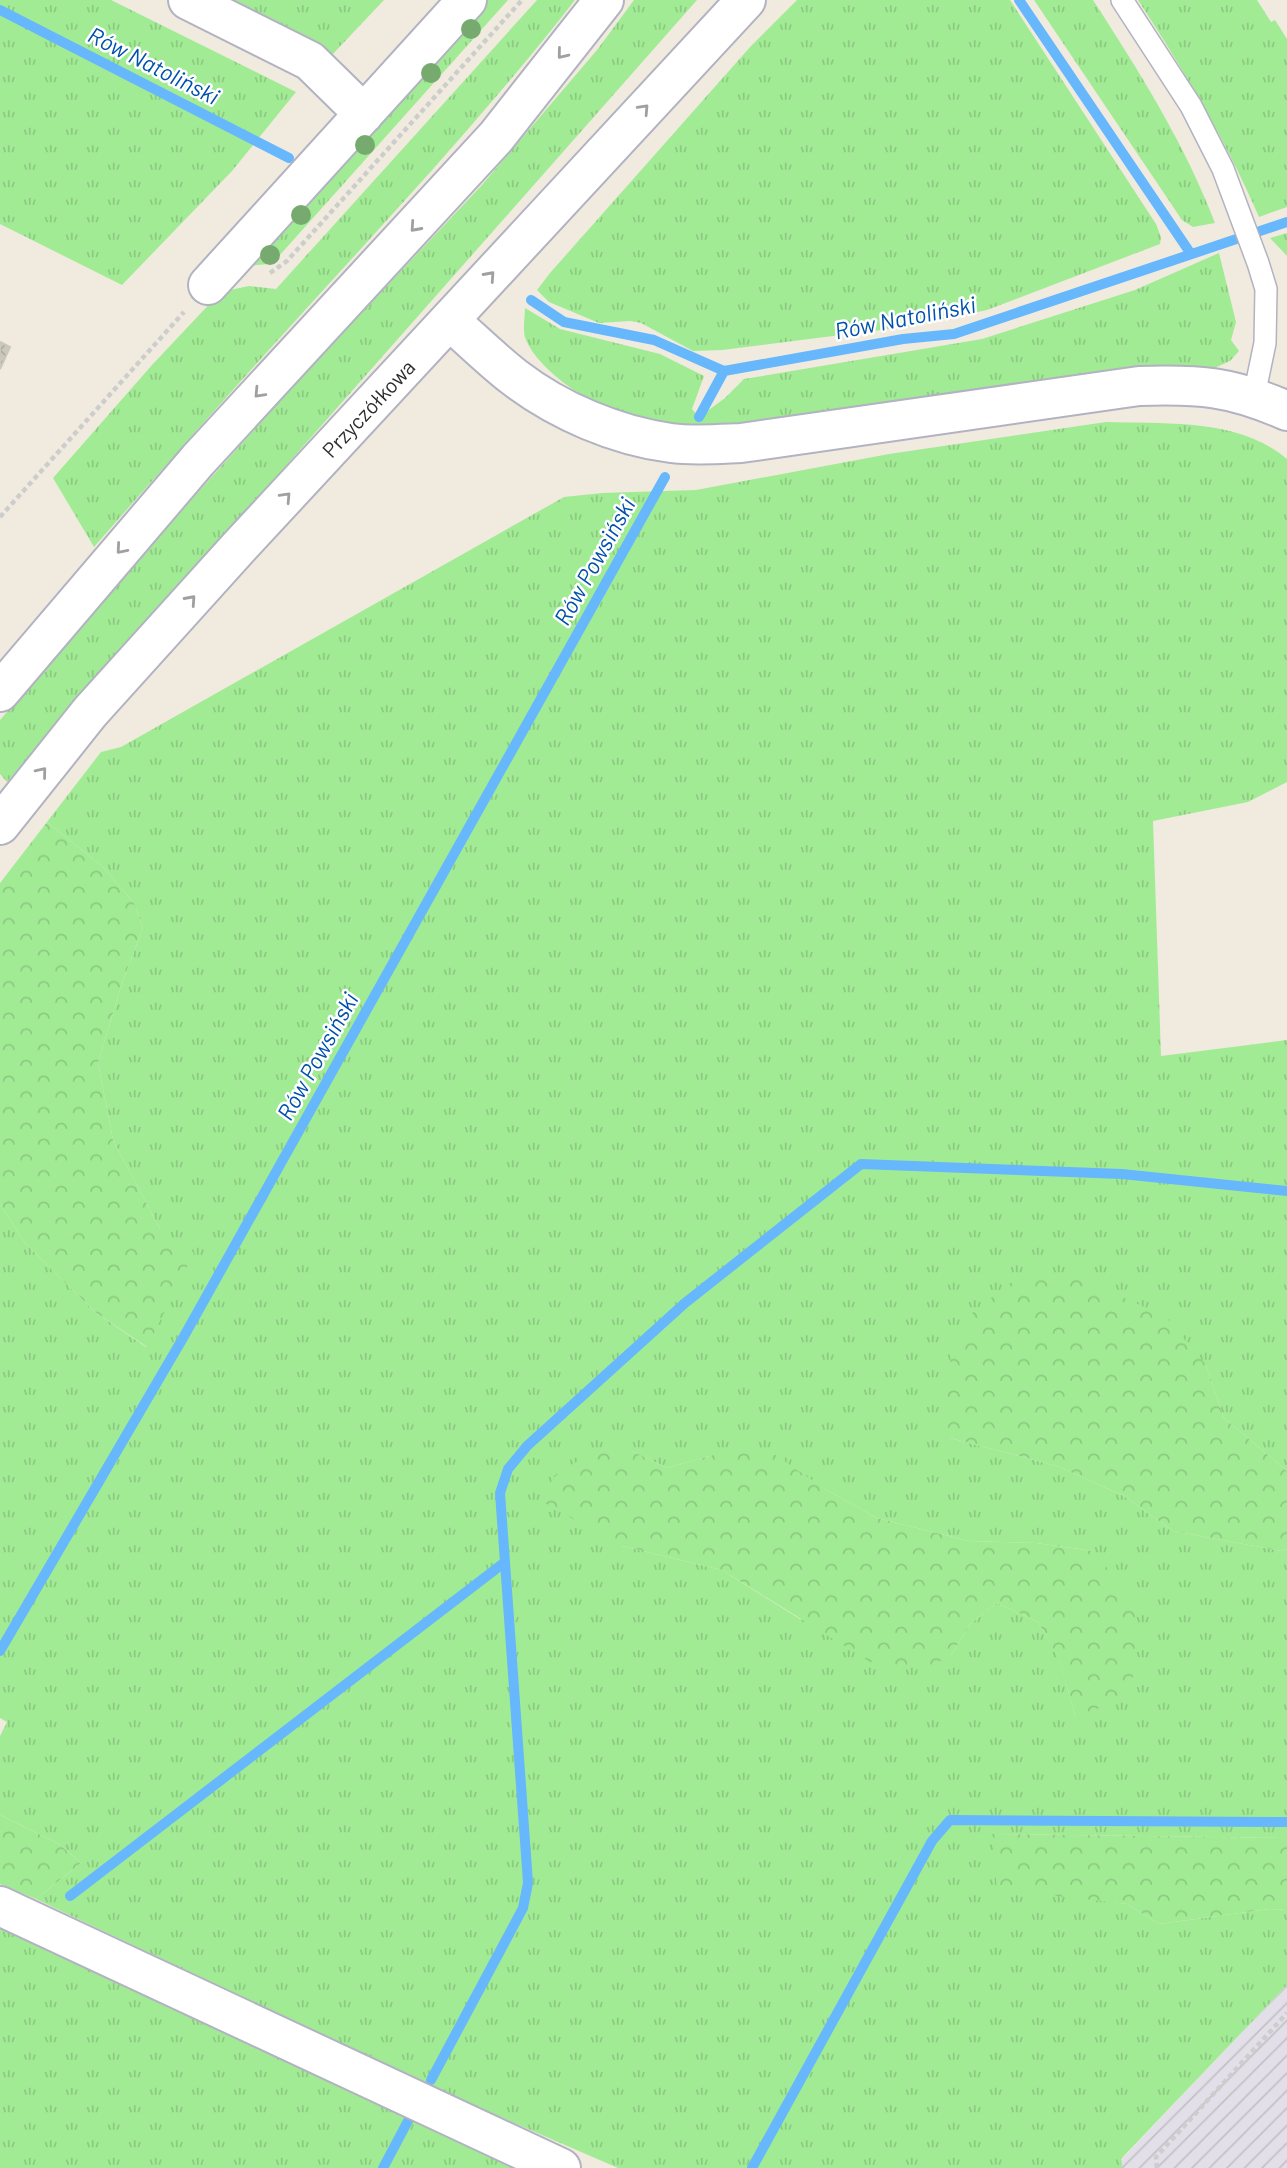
<svg xmlns="http://www.w3.org/2000/svg" width="1287" height="2168" viewBox="0 0 1287 2168" font-family="Barlow,sans-serif">
	<defs>
		<pattern id="industrial-furrows" width="10" height="10" patternUnits="userSpaceOnUse" patternTransform="scale(1.75)"><rect width="10" height="10" fill="#e3dfe8"/><path d="M-1 1l2-2M0 10L10 0M9 11l2-2" fill="none" stroke="#c3c0c7"/></pattern>
		<pattern id="grass-tufts" width="24" height="20" patternUnits="userSpaceOnUse" patternTransform="scale(1.75)"><rect width="24" height="20" fill="#a2eb95"/><path d="M3 7l-1-3M5 7V3M7 7l1-3M15 17l-1-3M17 17v-4M19 17l1-3" fill="none" stroke="#8cca81"/></pattern>
		<pattern id="forest-crowns" width="20" height="18" patternUnits="userSpaceOnUse" patternTransform="scale(1.75)"><rect width="20" height="18" fill="#a2eb95"/><path d="M2 6a3 3 0 1 1 6 0M12 15a3 3 0 1 1 6 0" fill="none" stroke="#8cca81"/></pattern>
		<pattern id="building-cross-hatch" width="8" height="8" patternUnits="userSpaceOnUse" patternTransform="scale(1.75)"><rect width="8" height="8" fill="#cbc8bd"/><path d="M0 0l8 8M0 8l8-8" fill="none" stroke="#afaca3"/></pattern>
	</defs>
	<rect width="100%" height="100%" fill="#f0ebde"/>
	<!-- industrial -->
	<path fill="url(#industrial-furrows)" d="M1287,1985V2168H1122L1121,2160Z"/>
	<!-- grass -->
	<path fill="url(#grass-tufts)" fill-rule="evenodd" d="M0,0H111L296,92L232,171L122,285L0,224Z
		M220,0H384L331,56Z
		M485,0H508L279,256L269,264L243,266Z
		M537,0H575C491,108 398,208 306,309C235,387 164,467 94,547L53,478L152,365L216,297L230,290L249,286L276,289Z
		M634,0H697L7,782L0,774V720L191,500L318,359L481,186L597,50Z
		M797,0H1010L1156,224L1161,237L1160,244L987,310L912,326L722,350L693,351L641,323L630,321L599,323L549,302L537,290L550,273L751,46Z
		M1034,0H1093C1139,71 1185,144 1215,223L1193,227L1182,220Z
		M1138,0H1257L1271,22L1275,20L1287,39V207L1259,217C1225,138 1184,71 1138,0Z
		M1287,233V256L1270,238Z
		M1219,253L1236,322L1231,340L1239,351L1230,361L1210,370L709,426C682,426 654,427 628,418C595,407 540,373 526,340C522,331 525,317 525,308L560,329L660,354L704,376L692,409L699,417L725,398L744,379L982,339L1135,290Z
		M1106,422C1165,424 1239,418 1287,459V782L1248,802L1153,821L1161,1056L1287,1040V1471L1224,1418L1206,1365L950,1438L1057,1466L1124,1496L1173,1531L1281,1551L1287,1549V1838L992,1834L1063,1895L1127,1904L1159,1924L1269,1909L1287,1910V1985L1121,2159L1122,2168H618L413,2079L36,1899L81,1863L59,1844L0,1815V1736L7,1722L0,1718V1204L25,1243L95,1312L146,1347L160,1229L113,1140L98,1063L122,983L143,928L134,903L103,867L47,822L101,752L121,747L564,497L602,493L696,490L889,454ZM632,1451L667,1468L713,1455L825,1489L877,1518L969,1541L1036,1543L1093,1551L1075,1716L1059,1657L1038,1622L997,1603L970,1624L950,1657L800,1619L722,1570L622,1546Z
		M0,1924L520,2168H0Z"/>
	<!-- forest -->
	<path fill="url(#forest-crowns)" d="M47,822L103,867L134,903L143,928L122,983L98,1063L113,1140L160,1229L194,1253L147,1347L95,1312L25,1243L0,1204V883Z
		M1018,1277L1085,1280L1166,1317L1206,1365L1224,1418L1287,1471V1549L1281,1551L1173,1531L1124,1496L1057,1466L950,1438L945,1405L951,1354L973,1312Z
		M595,1451H632L667,1468L713,1455L771,1452L825,1489L877,1518L969,1541L1036,1543L1093,1551L1135,1601L1137,1672L1109,1705L1075,1716L1059,1658L1038,1622L997,1603L970,1624L950,1657L923,1668L870,1662L722,1570L622,1546L539,1500L557,1473Z
		M0,1815L59,1844L81,1863L36,1899L0,1884Z
		M992,1834L1287,1838V1910L1269,1909L1159,1924L1127,1904L997,1889Z"/>
	<g fill="none" stroke-linecap="round" stroke-linejoin="round">
		<!-- stream -->
		<path stroke="#67b7fc" stroke-width="10" d="M1019,0L1191,254
			M0,10L289,158
			M531,300L564,322L654,340L724,371L903,339L954,334L1287,222
			M699,417L724,371
			M0,1651L183,1338L665,477
			M70,1896L505,1562
			M431,2080L523,1908L528,1883L500,1493L508,1469L527,1446L685,1303L861,1164L1122,1174L1287,1191
			M383,2168L409,2119
			M752,2168L932,1841L950,1820L1287,1822"/>
	</g>
	<!-- building -->
	<path fill="url(#building-cross-hatch)" stroke="#ccc8b7" stroke-width="2" d="M0,342L10,347L0,369Z"/>
	<g fill="none" stroke-linecap="round" stroke-linejoin="round">
		<!-- service casing -->
		<g stroke="#b2b2c2" stroke-width="24">
			<path id="service" d="M1122,0L1191,106L1223,169L1258,263L1266,289L1265,343L1254,396"/>
		</g>
		<!-- minor casing -->
		<g stroke="#b2b2c2" stroke-width="42">
			<path id="minor" d="M188,0L310,61L364,114
				M208,285L467,0
				M450,321C471,339 492,360 514,377C558,411 617,436 671,443C694,446 718,444 741,443L1139,386C1199,384 1231,386 1287,411
				M0,1906L561,2168"/>
		</g>
		<!-- secondary casing -->
		<g stroke="#b2b2c2" stroke-width="42">
			<path id="secondary" d="M0,692L198,460L496,137L604,0
				M0,825L90,712L239,547L746,0"/>
		</g>
		<!-- path -->
		<path stroke="#cdcdcd" stroke-width="4.5" stroke-dasharray="5 3.5" stroke-linecap="butt" d="M270,273L287,261L522,0
			M0,517L184,312
			M1157,2168L1156,2157L1287,2013"/>
		<!-- service -->
		<use href="#service" stroke="#fff" stroke-width="21"/>
		<!-- minor -->
		<use href="#minor" stroke="#fff" stroke-width="38"/>
		<!-- secondary -->
		<use href="#secondary" stroke="#fff" stroke-width="38"/>
	</g>
	<!-- trees -->
	<g fill="#77aa6e">
		<circle cx="471" cy="29" r="10"/>
		<circle cx="431" cy="73" r="10"/>
		<circle cx="365" cy="145" r="10"/>
		<circle cx="301" cy="215" r="10"/>
		<circle cx="270" cy="255" r="10"/>
	</g>
	<!-- one-way arrows -->
	<defs><path id="oneway-chevron" d="M-2-3.5L2.5 0L-2 3.5" fill="none" stroke-width="1.6" stroke-linecap="round" stroke-linejoin="round" transform="scale(1.75)"/></defs>
	<g stroke="#a0a0a0">
		<use href="#oneway-chevron" transform="translate(562 54) rotate(129)"/>
		<use href="#oneway-chevron" transform="translate(644 109) rotate(-47)"/>
		<use href="#oneway-chevron" transform="translate(415 227) rotate(132)"/>
		<use href="#oneway-chevron" transform="translate(490 276) rotate(-48)"/>
		<use href="#oneway-chevron" transform="translate(259 393) rotate(133)"/>
		<use href="#oneway-chevron" transform="translate(286 497) rotate(-47)"/>
		<use href="#oneway-chevron" transform="translate(121 549) rotate(131)"/>
		<use href="#oneway-chevron" transform="translate(191 600) rotate(-48)"/>
		<use href="#oneway-chevron" transform="translate(42 772) rotate(-51)"/>
	</g>
	<g text-anchor="middle" dominant-baseline="central" stroke-width="5" stroke-linejoin="round" paint-order="stroke">
		<!-- street labels -->
		<g font-size="21" fill="#2d2d2d" stroke="#fff">
			<text transform="translate(368 408) rotate(-47)">Przyczółkowa</text>
		</g>
		<!-- water labels -->
		<g font-size="23" font-style="italic" fill="#0050ae" stroke="#fff">
			<text transform="translate(154 65) rotate(27)">Rów Natoliński</text>
			<text transform="translate(905 317) rotate(-11)">Rów Natoliński</text>
			<text transform="translate(594 561) rotate(-61)">Rów Powsiński</text>
			<text transform="translate(317 1056) rotate(-61)">Rów Powsiński</text>
		</g>
	</g>
</svg>
